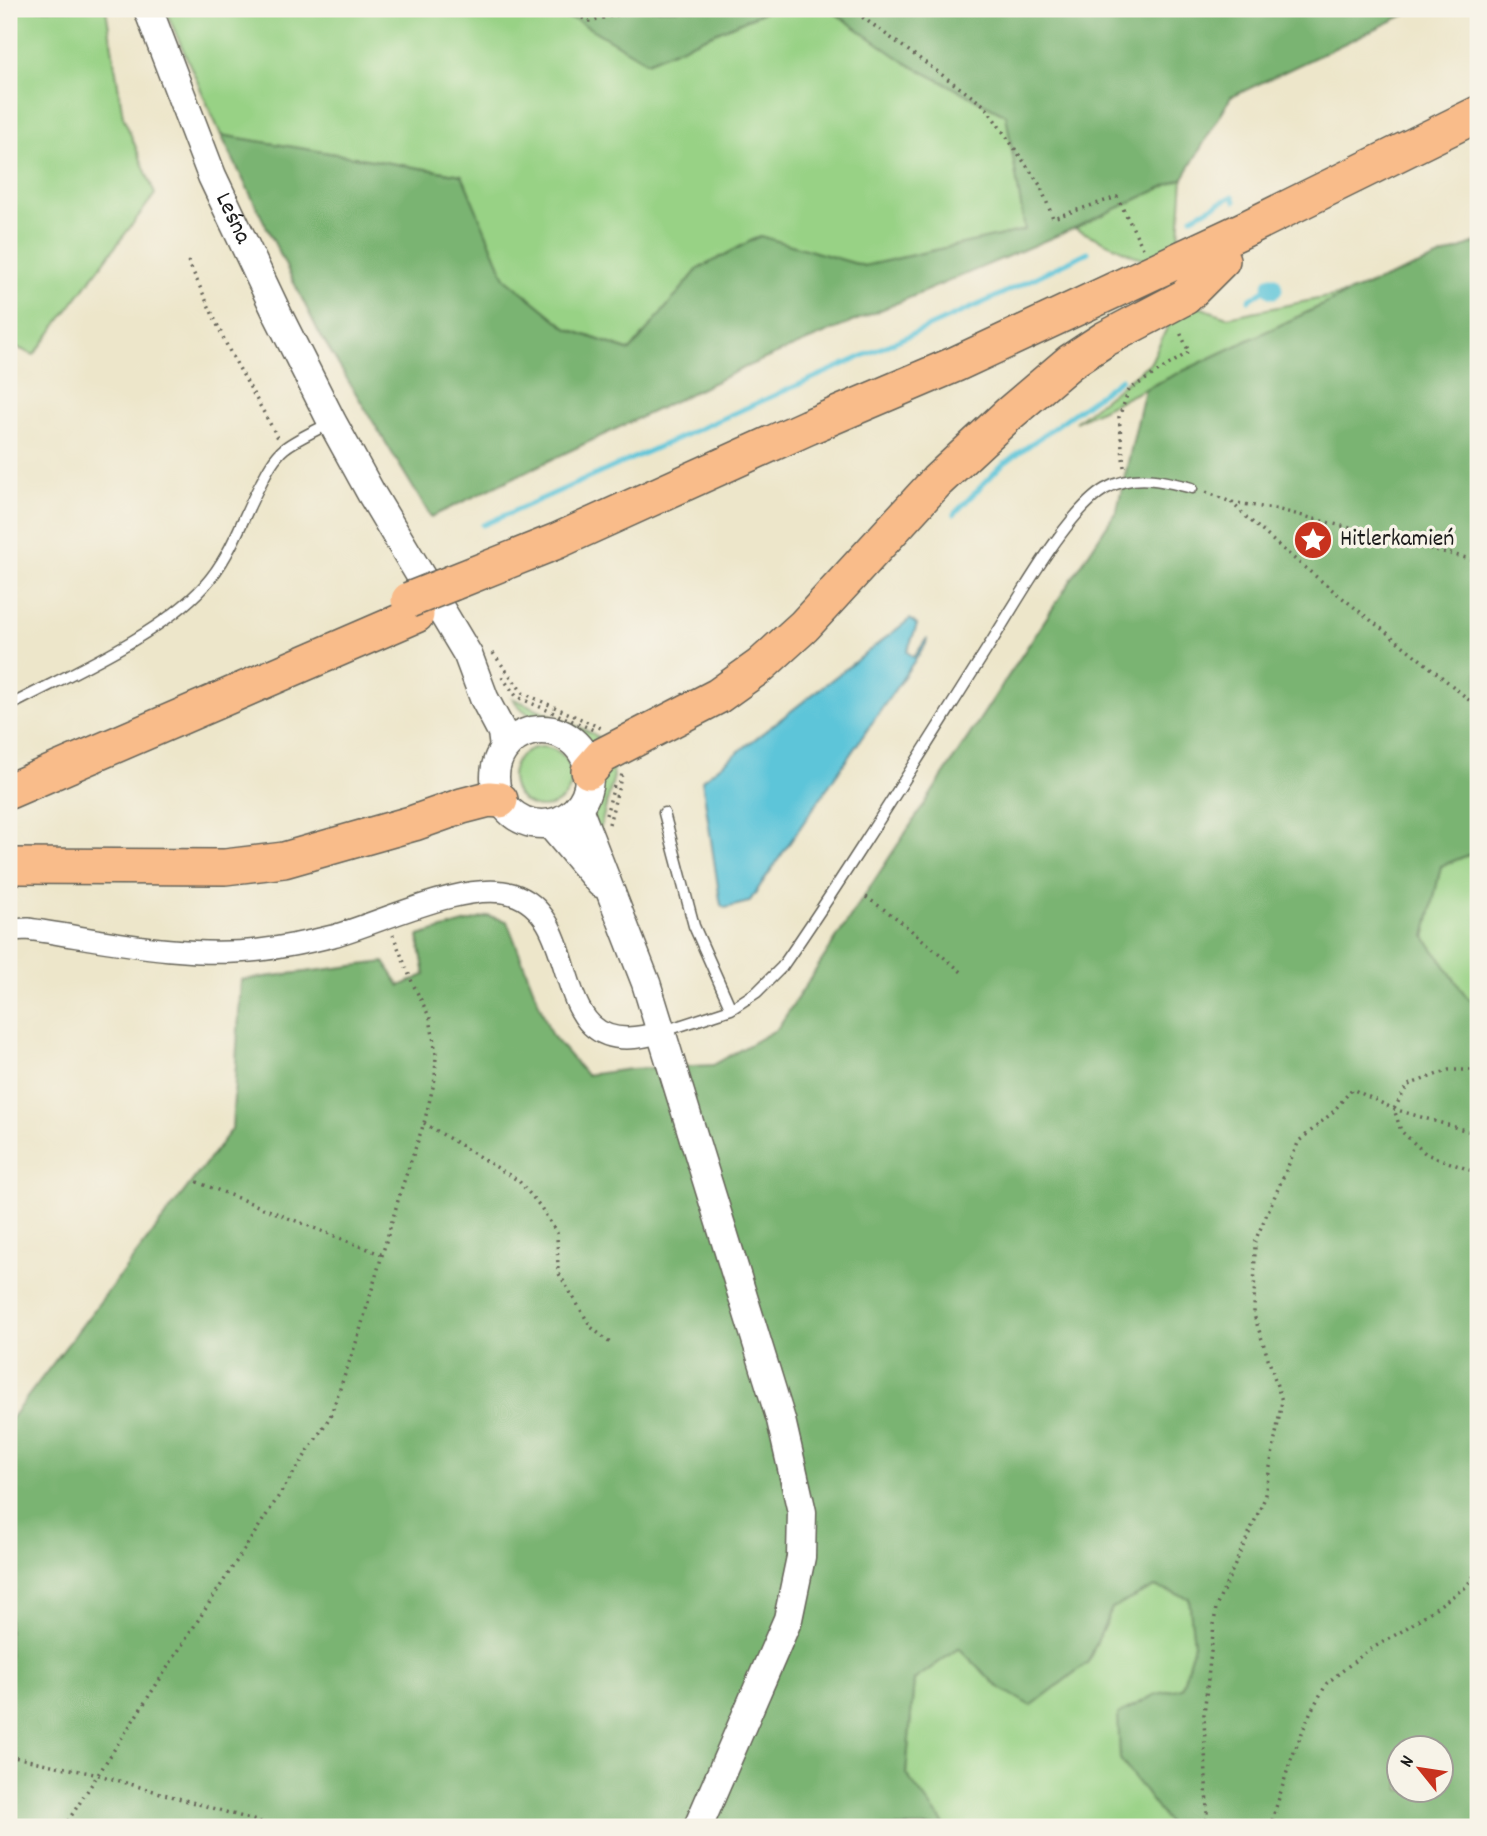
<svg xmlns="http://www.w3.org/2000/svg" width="1487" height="1836" viewBox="0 0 1487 1836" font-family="Dekko,sans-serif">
	<rect width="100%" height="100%" fill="#f7f3e8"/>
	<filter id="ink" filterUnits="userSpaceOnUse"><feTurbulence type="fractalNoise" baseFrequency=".0143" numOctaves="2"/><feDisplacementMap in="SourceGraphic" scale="14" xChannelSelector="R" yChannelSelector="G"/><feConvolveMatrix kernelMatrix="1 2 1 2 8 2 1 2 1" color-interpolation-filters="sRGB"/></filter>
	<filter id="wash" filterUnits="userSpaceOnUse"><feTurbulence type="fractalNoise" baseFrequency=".00686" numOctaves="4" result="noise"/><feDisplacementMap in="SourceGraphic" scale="28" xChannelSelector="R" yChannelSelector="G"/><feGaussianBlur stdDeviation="1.57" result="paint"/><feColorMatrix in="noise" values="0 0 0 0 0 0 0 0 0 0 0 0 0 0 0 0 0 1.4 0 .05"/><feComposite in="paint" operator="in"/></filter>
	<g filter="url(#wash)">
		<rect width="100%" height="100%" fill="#ede6ca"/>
		<!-- green -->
		<path fill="#98d285" stroke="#5a7750" stroke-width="2" d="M9,9H106L123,116L155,194L34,355L9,344Z
			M165,9H520L576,20L647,62L771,9H829L906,63L1007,115L1025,230L864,266L760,236L698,269L631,351L568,329L505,278L461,175L221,135Z
			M1183,178L1178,252L1199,307L1227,317L1348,293L1075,422L1151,362L1171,319L1144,260L1074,228Z
			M512,698L592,733L599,738L589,750C566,716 535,731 512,698Z
			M512 777a30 30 0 1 1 60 0a30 30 0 1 1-60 0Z
			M610,762L614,776L597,840C590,807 587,790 610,762Z
			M1478,851V1006L1466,996L1425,938L1441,866Z
			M1154,1587L1189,1598L1194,1644L1182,1688L1154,1695L1120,1759L1171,1827H946L906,1775L914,1680L959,1648L997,1686L1088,1662L1112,1608Z"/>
		<!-- forest -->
		<path fill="#7ab472" stroke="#4b6847" stroke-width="2" fill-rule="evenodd" d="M520,9H771L647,62L576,20Z
			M829,9H1417L1231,97L1183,178L1070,230L748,366L431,517L318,331L221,135L462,175L505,278L568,329L630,351L698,269L760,236L864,266L1025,230L1006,115L906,63Z
			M1478,242V851L1441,866L1425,937L1466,996L1478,1006V1827H1171L1120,1759L1118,1714L1154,1695L1182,1688L1194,1644L1189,1598L1155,1587L1112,1608L1088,1662L1031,1706L997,1686L959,1648L914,1680L906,1774L946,1827H9V1421L232,1129L241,980L384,962L400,986L425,975L418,936L489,916L507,921L551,1034L586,1075L630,1069L713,1065L777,1029L1117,510L1145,389L1348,293ZM1400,1748H1442V1790H1400Z"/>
		<!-- water -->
		<path fill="#5dc5d9" stroke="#3c707a" stroke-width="2" d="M910,619L917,625L907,652L914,657L927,638L926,644L749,902L725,908L721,905L720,900L702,780Z"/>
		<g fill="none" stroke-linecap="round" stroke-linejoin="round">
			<!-- stream -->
			<path stroke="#5dc5d9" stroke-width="5" d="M1192,217L1233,196L1235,201
				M1249,300L1272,285L1271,282
				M954,514L1002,465L1121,379
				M483,525L989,300L1088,252"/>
			<!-- canal -->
			<path stroke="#5dc5d9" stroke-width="19" d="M1272,285L1273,289"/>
		</g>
	</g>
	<g filter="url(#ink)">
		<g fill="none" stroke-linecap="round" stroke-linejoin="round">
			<!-- service casing -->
			<g stroke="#656359" stroke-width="13">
				<path id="service" d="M9,706C67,675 160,635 204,586C231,557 242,518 261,483C267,471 274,457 285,448C298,438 317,430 332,422
					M664,813L694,926L731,1009
					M661,1032L731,1009L757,992L782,967C855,861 923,750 992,641C1017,602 1067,511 1105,489C1134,473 1162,480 1192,488"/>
			</g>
			<!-- minor casing -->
			<g stroke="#656359" stroke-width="24">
				<path id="minor" d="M9,930L28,929C104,940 183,959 260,950C285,947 309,942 333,936C380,923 466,880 512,894C591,918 539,1070 661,1032"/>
			</g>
			<!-- tertiary casing -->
			<g stroke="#656359" stroke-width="31">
				<g id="tertiary">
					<path id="s1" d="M148,9L212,176L278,315L332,422L371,493L468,655L484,698L502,732L504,748"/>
					<circle cx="542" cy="777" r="47"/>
					<path d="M578,808L646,983L781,1420L802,1512L801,1557L788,1619L698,1827"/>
					<path d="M550,824L600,883"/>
				</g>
			</g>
			<!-- primary casing -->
			<g stroke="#656359" stroke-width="38">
				<path id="primary" d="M452,583L557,541L808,427L956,364L1243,230L1478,114
					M589,771L602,756L718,696L760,666L804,626L937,481L1010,413L1070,362L1105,339L1185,297L1222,260
					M9,791L416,615
					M9,866L225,867L284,860L414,823L462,806L489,799L500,800"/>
			</g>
			<!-- path -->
			<path stroke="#656359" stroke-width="3.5" stroke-dasharray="2 5" stroke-linecap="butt" d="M563,9L589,21L644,9
				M851,9L985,106L1040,185L1053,218L1117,197L1144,250
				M188,261L229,350L278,438
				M1124,467L1119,417L1129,390L1189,352L1179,330
				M1206,492L1231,502L1280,510L1478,561
				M1231,502C1308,577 1398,637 1478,708
				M493,653L523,693L601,728
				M502,677L516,696L524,700L596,731
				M606,815L615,782
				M609,824L622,774
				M866,897L895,917L964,974
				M1478,1070H1449L1408,1085L1394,1109L1401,1131L1426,1154L1478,1173
				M424,1123L519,1181L540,1206L557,1233L558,1272L591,1327L610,1343
				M197,1182L383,1255
				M9,1756L99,1775L277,1827
				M64,1827L330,1417L358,1337L402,1187L424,1123L435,1079L436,1054L430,1018L412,982L393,935
				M1204,1827L1207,1813L1204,1714L1216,1607L1264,1500L1282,1401L1254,1315L1255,1241L1299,1141L1332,1113L1352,1089L1394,1109L1478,1134
				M1270,1827L1290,1762L1311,1711L1327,1683L1366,1652L1402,1631L1466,1587L1478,1570"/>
			<!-- service -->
			<use href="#service" stroke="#fff" stroke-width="10"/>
			<!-- minor -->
			<use href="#minor" stroke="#fff" stroke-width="21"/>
			<!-- tertiary -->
			<use href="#tertiary" stroke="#fff" stroke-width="28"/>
			<!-- primary -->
			<use href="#primary" stroke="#f9bc8a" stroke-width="35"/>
			<!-- primary-bridge casing -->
			<g stroke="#656359" stroke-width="38" stroke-linecap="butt">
				<path id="primary-bridge" d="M409,600L452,583"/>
			</g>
			<!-- primary-bridge -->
			<use href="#primary-bridge" stroke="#f9bc8a" stroke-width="35"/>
		</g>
	</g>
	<!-- icons -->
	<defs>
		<g id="sight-disc" transform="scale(2.0125)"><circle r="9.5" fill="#c8321e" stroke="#f7f3e8"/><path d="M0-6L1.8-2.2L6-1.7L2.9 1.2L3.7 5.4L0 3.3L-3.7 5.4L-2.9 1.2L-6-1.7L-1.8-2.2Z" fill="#fff"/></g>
	</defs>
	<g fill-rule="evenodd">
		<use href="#sight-disc" x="1313" y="540"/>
	</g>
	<g text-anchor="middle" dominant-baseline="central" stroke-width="7" stroke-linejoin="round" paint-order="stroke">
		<!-- street labels -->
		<g font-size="24" fill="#1c1c1c" stroke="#f7f3e8">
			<text stroke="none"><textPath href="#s1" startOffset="226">Leśna</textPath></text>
		</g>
		<!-- poi labels -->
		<g font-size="24" fill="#1c1c1c" stroke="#f7f3e8" text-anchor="start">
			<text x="1340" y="540">Hitlerkamień</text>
		</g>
	</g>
	<!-- margin -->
	<rect width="1487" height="1836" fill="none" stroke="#f7f3e8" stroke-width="35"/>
	<!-- north arrow -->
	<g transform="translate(1420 1769) rotate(300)"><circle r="33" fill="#f7f3e8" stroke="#9f9d96" stroke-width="2"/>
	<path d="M0-5L12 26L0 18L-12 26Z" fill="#c8321e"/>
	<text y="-10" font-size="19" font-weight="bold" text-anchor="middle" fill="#1c1c1c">N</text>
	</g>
</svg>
